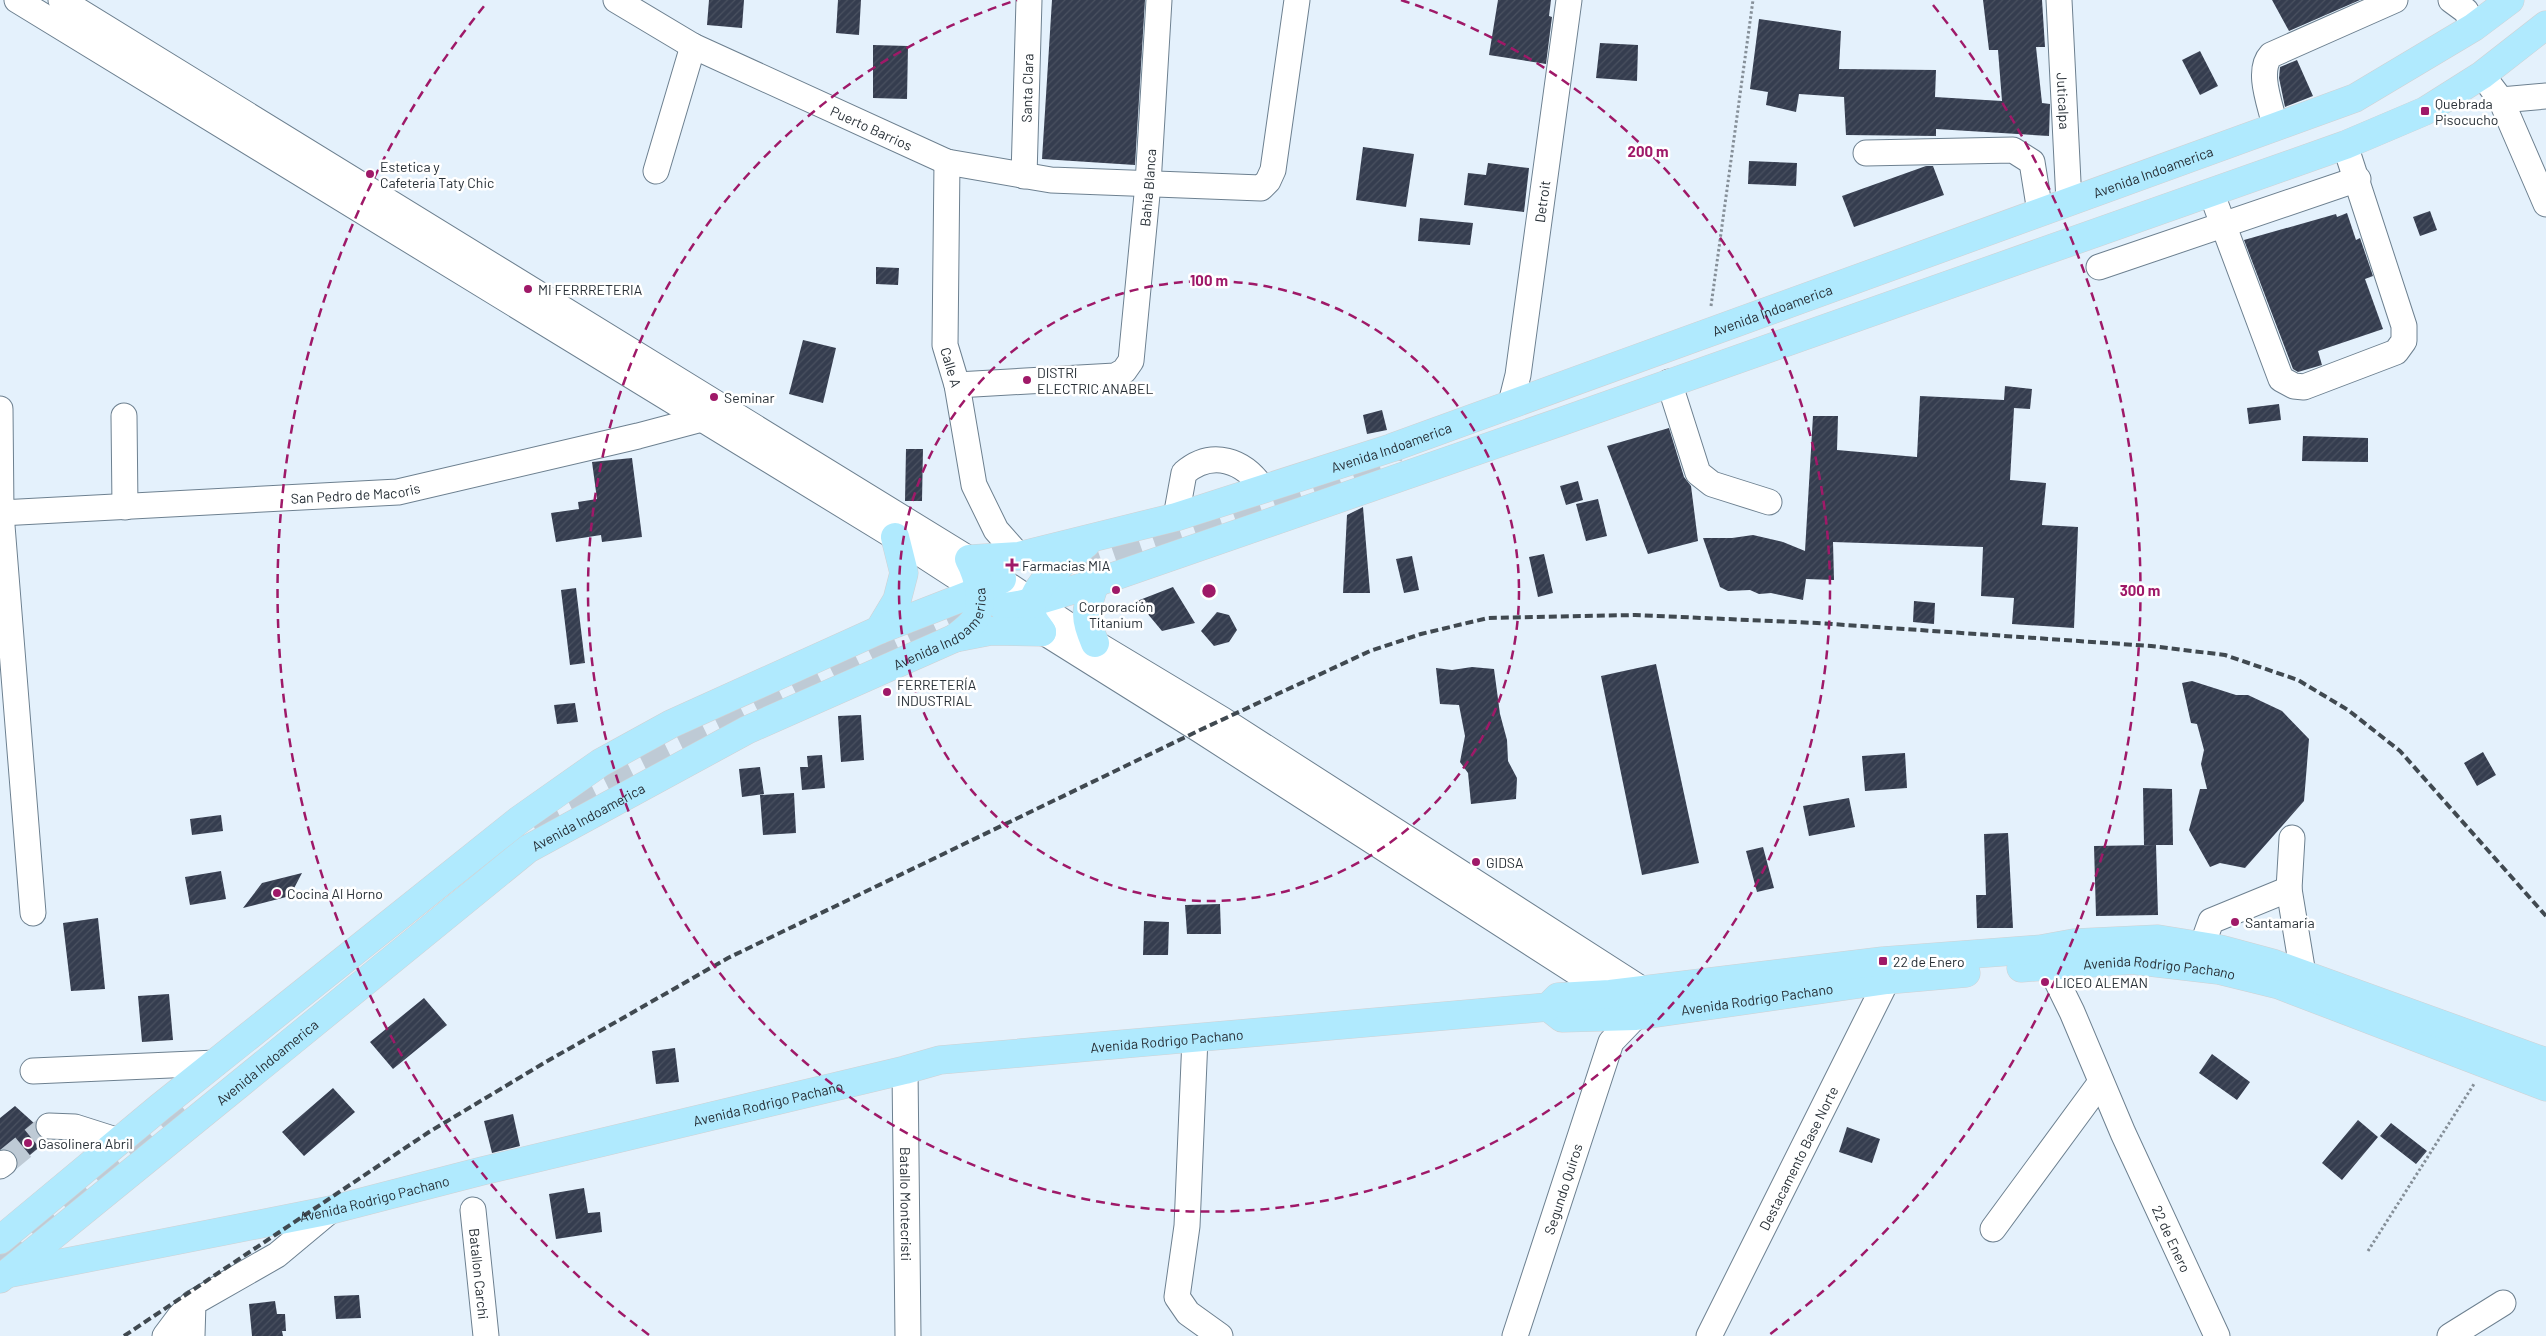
<svg xmlns="http://www.w3.org/2000/svg" width="2546" height="1336" viewBox="0 0 2546 1336" font-family="Barlow,sans-serif">
	<defs>
		<pattern id="building-hatch" width="6" height="6" patternUnits="userSpaceOnUse" patternTransform="scale(1.25)"><rect width="6" height="6" fill="#353d4f"/><path d="M-1 1l2-2M0 6l6-6M5 7l2-2" fill="none" stroke="#4a5160"/></pattern>
	</defs>
	<rect width="100%" height="100%" fill="#e4f1fc"/>
	<!-- building -->
	<path fill="url(#building-hatch)" d="M709,0H744L742,28L707,25Z
		M838,0H861L859,35L836,33Z
		M1052,0H1145L1135,165L1042,159Z
		M1498,0H1551L1549,16L1552,17L1546,64L1489,55Z
		M1983,0H2042L2045,47H2036L2042,103L2050,104L2049,136L1936,129V136L1846,135L1844,97L1799,94L1796,112L1766,105L1768,92L1750,89L1759,19L1841,31L1839,69L1936,70L1935,97L2002,101L1998,50H1989Z
		M2272,0H2360L2289,31Z
		M1600,43L1638,45L1637,81L1596,78Z
		M873,45L908,46L907,99L873,98Z
		M2200,51L2218,86L2200,95L2182,60Z
		M2297,60L2313,96L2285,107L2279,78L2280,67Z
		M1363,147L1414,154L1406,207L1356,200Z
		M1749,161L1797,163L1796,186L1748,184Z
		M1488,163L1529,168L1524,212L1464,205L1468,173L1486,175Z
		M1926,166H1933L1944,195L1854,227L1842,196Z
		M2430,211L2437,230L2420,236L2413,217Z
		M2347,213L2356,240L2360,238L2373,276L2365,279L2383,329L2318,351L2322,365L2298,372L2293,369L2244,240L2336,214L2337,217Z
		M1420,218L1473,223L1470,245L1418,241Z
		M876,267L899,268L898,285L876,284Z
		M803,340L836,348L823,403L789,394Z
		M2005,386L2032,389L2030,409L2014,408L2010,480L2046,483L2042,525L2078,527L2074,628L2012,624L2014,598L1981,596L1983,547L1833,542L1834,580L1806,579L1803,600L1771,593L1759,594L1750,590L1728,591L1720,587L1703,538H1732L1753,535L1783,542L1805,551L1813,416H1838L1837,450L1917,457L1920,396L2004,400Z
		M2279,404L2281,420L2249,424L2247,408Z
		M1382,410L1387,430L1367,434L1363,415Z
		M1669,428L1684,477L1691,486L1698,541L1648,554L1607,446Z
		M2303,436L2368,438V462L2302,461Z
		M906,449H923L922,501H905Z
		M632,458L642,537L602,542L601,535L556,542L551,513L579,509L578,502L597,499L592,462Z
		M1578,481L1583,500L1566,505L1560,486Z
		M1598,499L1607,536L1586,541L1576,504Z
		M1363,507L1370,593H1343L1347,515Z
		M1544,554L1553,593L1538,597L1529,557Z
		M1412,556L1419,590L1404,593L1396,559Z
		M1173,587L1195,623L1162,631L1137,601Z
		M576,588L585,663L570,665L561,590Z
		M1914,601L1935,603L1934,624L1913,622Z
		M1217,612L1229,615L1237,630L1229,642L1214,646L1201,631Z
		M1656,664L1699,863L1642,875L1601,676Z
		M1472,667L1494,669L1500,714L1507,740L1508,761L1517,778L1516,799L1471,804L1468,773L1460,762L1465,736L1459,705L1440,704L1436,668L1452,670Z
		M2192,681L2236,695H2248L2282,711L2309,739L2304,801L2245,868L2220,863L2210,867L2189,830L2200,789H2207L2201,764L2204,750L2197,724L2191,723L2182,683Z
		M575,703L578,722L557,724L554,705Z
		M861,715L864,760L841,762L838,716Z
		M2483,752L2496,775L2477,786L2464,763Z
		M1905,753L1907,788L1865,791L1862,756Z
		M822,755L825,788L802,790L800,767H808L807,756Z
		M760,767L764,794L742,797L739,769Z
		M2143,788L2172,789L2173,845H2144Z
		M794,793L796,833L763,835L760,795Z
		M1849,798L1855,827L1809,836L1803,806Z
		M221,815L223,831L192,835L190,819Z
		M2008,833L2013,928H1977L1976,895H1986L1984,834Z
		M2156,845L2158,915L2096,916L2094,846Z
		M1763,847L1774,888L1757,892L1746,851Z
		M221,871L226,899L190,905L185,877Z
		M302,873L290,896L243,908L262,883Z
		M1220,904L1221,934H1187L1185,905Z
		M98,918L105,989L71,991L63,923Z
		M1144,921L1169,922L1168,955H1143Z
		M169,994L173,1040L142,1042L138,996Z
		M424,998L447,1025L393,1069L370,1042Z
		M675,1048L679,1082L656,1084L652,1051Z
		M2212,1054L2250,1082L2237,1100L2199,1073Z
		M333,1088L355,1112L304,1156L282,1132Z
		M15,1106L35,1124L36,1132L41,1138L48,1140L18,1165L15,1154L9,1150H0V1118Z
		M513,1114L520,1146L492,1153L484,1121Z
		M2358,1120L2378,1137L2342,1180L2322,1163Z
		M2391,1123L2427,1151L2416,1164L2380,1136Z
		M1847,1127L1880,1139L1872,1163L1839,1152Z
		M584,1188L588,1213L600,1212L602,1232L556,1239L549,1194Z
		M359,1295L361,1318L336,1319L334,1296Z
		M275,1301L277,1314H285L286,1331H282L283,1336H252L249,1304Z"/>
	<g fill="none" stroke-linecap="round" stroke-linejoin="round">
		<!-- minor-tunnel -->
		<path stroke="#becad5" stroke-width="25" stroke-dasharray="25 12" stroke-linecap="butt" d="M4,1163L49,1126"/>
		<!-- major-tunnel -->
		<path stroke="#becad5" stroke-width="28" stroke-dasharray="28 14" stroke-linecap="butt" d="M1036,586L1386,465L1391,448
			M531,821L878,652L957,616L996,601
			M0,1260L185,1110"/>
		<!-- minor casing -->
		<g stroke="#6d8090" stroke-width="27">
			<g id="minor">
				<path d="M17,0L895,537L992,600"/>
				<path d="M61,0L969,559L1095,643L1223,720L1643,990L1636,1016L1611,1042L1515,1336"/>
				<path id="s1" d="M616,0L693,46L947,162L1051,180L1261,188L1268,181L1273,170L1297,0"/>
				<path id="s2" d="M2059,0L2069,202"/>
				<path d="M2451,0L2466,11L2474,27"/>
				<path d="M2482,75L2501,100L2546,204"/>
				<path d="M2501,100L2546,96"/>
				<path d="M2275,126C2271,106 2256,71 2271,55L2395,0"/>
				<path d="M1866,153L2013,150L2032,162L2040,212"/>
				<path id="s3" d="M947,162L945,345L957,385L974,485L996,530L1019,556"/>
				<path d="M656,171L693,46"/>
				<path id="s4" d="M1024,176L1029,0"/>
				<path d="M2211,192L2281,379L2294,386L2304,387L2396,352L2404,341V326L2345,145"/>
				<path d="M2099,267L2358,179"/>
				<path d="M1669,382L1698,473L1712,484L1769,502"/>
				<path id="s5" d="M957,385L1115,376L1124,371L1131,361L1148,184L1159,0"/>
				<path id="s6" d="M1511,403L1518,375L1569,0"/>
				<path d="M0,409L1,513L33,913"/>
				<path d="M124,416L125,507"/>
				<path id="s7" d="M0,513L398,492L638,436L702,419"/>
				<path d="M1176,517L1184,473C1212,449 1244,460 1263,489"/>
				<path d="M1026,621L1200,730L1610,994L1607,1004"/>
				<path d="M2292,838L2289,889L2303,974"/>
				<path d="M2202,946L2211,921L2289,889"/>
				<path id="s8" d="M2041,949L2072,1012L2123,1133L2217,1336"/>
				<path d="M1195,1038L1187,1226L1177,1297L1188,1313L1220,1336"/>
				<path id="s9" d="M905,1070L908,1336"/>
				<path d="M33,1071L216,1063"/>
				<path d="M49,1126L75,1127L119,1141"/>
				<path d="M0,1166L4,1163"/>
				<path id="s10" d="M473,1210L486,1336"/>
				<path d="M1993,1229L2101,1082"/>
				<path d="M165,1336L180,1316L193,1303"/>
				<path d="M192,1336L193,1303L277,1255L331,1210"/>
				<path id="s11" d="M1709,1336L1887,980"/>
				<path d="M2450,1336L2503,1303"/>
			</g>
		</g>
		<!-- major casing -->
		<g stroke="#d0d1d3" stroke-width="29">
			<g id="major">
				<path d="M1095,583C1086,611 1083,615 1095,643"/>
				<path d="M1003,607C1031,605 1067,591 1095,583L1560,422L2345,145L2425,111L2482,75L2546,25"/>
				<path d="M879,630L897,600L904,573L895,537"/>
				<path d="M1042,632C1040,628 1035,623 1033,618C1023,590 1068,558 1086,544"/>
				<path d="M955,638L991,631L1042,632"/>
				<path id="s12" d="M2021,968L2132,960L2218,970L2279,985L2546,1087"/>
				<path id="s13" d="M1548,1007L1562,1018L1636,1016L1887,980L1966,973"/>
				<path d="M0,1240L160,1107L519,820L600,763L671,724L879,630L979,591L1002,579"/>
				<path id="s14" d="M11,1273L331,1210L482,1171L905,1070L940,1060L1548,1007L1558,997L1610,994L1883,961L2041,949L2074,943L2158,939L2220,949L2272,963L2546,1062"/>
				<path id="s15" d="M0,1279L528,849L747,730L955,638C961,633 968,628 973,622C986,605 978,576 969,559L1019,556L1176,517L1391,448L2355,98L2474,27L2510,0"/>
			</g>
		</g>
		<!-- path -->
		<path stroke="#858f98" stroke-width="3" stroke-dasharray="2.5 2.5" stroke-linecap="butt" d="M1711,306L1753,0
			M2368,1251L2474,1084"/>
		<!-- minor -->
		<use href="#minor" stroke="#fff" stroke-width="25"/>
		<!-- major -->
		<use href="#major" stroke="#b0eafe" stroke-width="28"/>
		<!-- rail -->
		<path stroke="#404950" stroke-width="4" stroke-dasharray="8 4" stroke-linecap="butt" d="M124,1336L429,1132L544,1063L728,958L1200,730L1370,651L1421,634L1488,618L1635,615L1817,623L2151,646L2225,655L2298,680L2348,710L2400,751L2546,916"/>
	</g>
	<!-- distance rings -->
	<g fill="none" stroke="#9f1968" stroke-width="2.5" stroke-dasharray="9 6">
		<circle cx="1209" cy="591" r="310"/>
		<path d="M1401 0A621 621 0 1 1 1017 0"/>
		<path d="M649 1335A931 931 0 0 1 485 5M1933 5A931 931 0 0 1 1769 1335"/>
	</g>
	<!-- markers -->
	<g fill="#9f1968" stroke="#fff" stroke-width="2">
		<rect x="2420" y="106" width="10" height="10" rx="2.5"/>
		<circle cx="370" cy="174" r="5"/>
		<circle cx="528" cy="289" r="5"/>
		<circle cx="1027" cy="380" r="5"/>
		<circle cx="714" cy="397" r="5"/>
		<path d="M1009.5 557.5h5v5h5v5h-5v5h-5v-5h-5v-5h5z"/>
		<circle cx="1116" cy="590" r="5"/>
		<circle cx="887" cy="692" r="5"/>
		<circle cx="1476" cy="862" r="5"/>
		<circle cx="277" cy="893" r="5"/>
		<circle cx="2235" cy="922" r="5"/>
		<rect x="1878" y="956" width="10" height="10" rx="2.5"/>
		<circle cx="2045" cy="982" r="5"/>
		<circle cx="28" cy="1143" r="5"/>
	</g>
	<g text-anchor="middle" dominant-baseline="central" stroke-width="5" stroke-linejoin="round" paint-order="stroke">
		<!-- street labels -->
		<g font-size="14" fill="#283037" stroke="#fff">
			<text stroke="none"><textPath href="#s4" startOffset="88">Santa Clara</textPath></text>
			<text stroke="none"><textPath href="#s2" startOffset="101">Juticalpa</textPath></text>
			<text stroke="none"><textPath href="#s1" startOffset="286">Puerto Barrios</textPath></text>
			<text stroke="none"><textPath href="#s15" startOffset="2496">Avenida Indoamerica</textPath></text>
			<text stroke="none"><textPath href="#s5" startOffset="355">Bahia Blanca</textPath></text>
			<text stroke="none"><textPath href="#s6" startOffset="204">Detroit</textPath></text>
			<text stroke="none"><textPath href="#s15" startOffset="2091">Avenida Indoamerica</textPath></text>
			<text stroke="none"><textPath href="#s3" startOffset="206">Calle A</textPath></text>
			<text stroke="none"><textPath href="#s15" startOffset="1686">Avenida Indoamerica</textPath></text>
			<text stroke="none"><textPath href="#s7" startOffset="356">San Pedro de Macoris</textPath></text>
			<text stroke="none"><textPath href="#s15" startOffset="1154">Avenida Indoamerica</textPath></text>
			<text stroke="none"><textPath href="#s15" startOffset="749">Avenida Indoamerica</textPath></text>
			<text stroke="none"><textPath href="#s12" startOffset="139">Avenida Rodrigo Pachano</textPath></text>
			<text stroke="none"><textPath href="#s13" startOffset="214">Avenida Rodrigo Pachano</textPath></text>
			<text stroke="none"><textPath href="#s14" startOffset="1181">Avenida Rodrigo Pachano</textPath></text>
			<text stroke="none"><textPath href="#s15" startOffset="344">Avenida Indoamerica</textPath></text>
			<text stroke="none"><textPath href="#s14" startOffset="776">Avenida Rodrigo Pachano</textPath></text>
			<text stroke="none"><textPath href="#s11" startOffset="199">Destacamento Base Norte</textPath></text>
			<text transform="translate(1563 1189) rotate(-72)">Segundo Quiros</text>
			<text stroke="none"><textPath href="#s14" startOffset="371">Avenida Rodrigo Pachano</textPath></text>
			<text stroke="none"><textPath href="#s9" startOffset="134">Batallo Montecristi</textPath></text>
			<text stroke="none"><textPath href="#s8" startOffset="318">22 de Enero</textPath></text>
			<text stroke="none"><textPath href="#s10" startOffset="64">Batallon Carchi</textPath></text>
		</g>
		<!-- poi labels -->
		<g font-size="14" fill="#283037" stroke="#fff" text-anchor="start">
			<text x="2435" y="103">Quebrada<tspan x="2435" dy="16">Pisocucho</tspan></text>
			<text x="380" y="166">Estetica y<tspan x="380" dy="16">Cafeteria Taty Chic</tspan></text>
			<text x="538" y="289">MI FERRRETERIA</text>
			<text x="1037" y="372">DISTRI<tspan x="1037" dy="16">ELECTRIC ANABEL</tspan></text>
			<text x="724" y="397">Seminar</text>
			<text x="1022" y="565">Farmacias MIA</text>
			<text x="1116" y="606" text-anchor="middle">Corporación<tspan x="1116" dy="16">Titanium</tspan></text>
			<text x="897" y="684">FERRETERÍA<tspan x="897" dy="16">INDUSTRIAL</tspan></text>
			<text x="1486" y="862">GIDSA</text>
			<text x="287" y="893">Cocina Al Horno</text>
			<text x="2245" y="922">Santamaria</text>
			<text x="1893" y="961">22 de Enero</text>
			<text x="2055" y="982">LICEO ALEMAN</text>
			<text x="38" y="1143">Gasolinera Abril</text>
		</g>
	</g>
	<circle cx="1209" cy="591" r="8" fill="#9f1968" stroke="#fff" stroke-width="2.5"/>
	<g font-size="15" text-anchor="middle" font-weight="bold" fill="#9f1968" stroke="#fff" stroke-width="5" stroke-linejoin="round" paint-order="stroke">
		<text x="1648" y="157">200 m</text>
		<text x="1209" y="286">100 m</text>
		<text x="2140" y="596">300 m</text>
	</g>
</svg>
